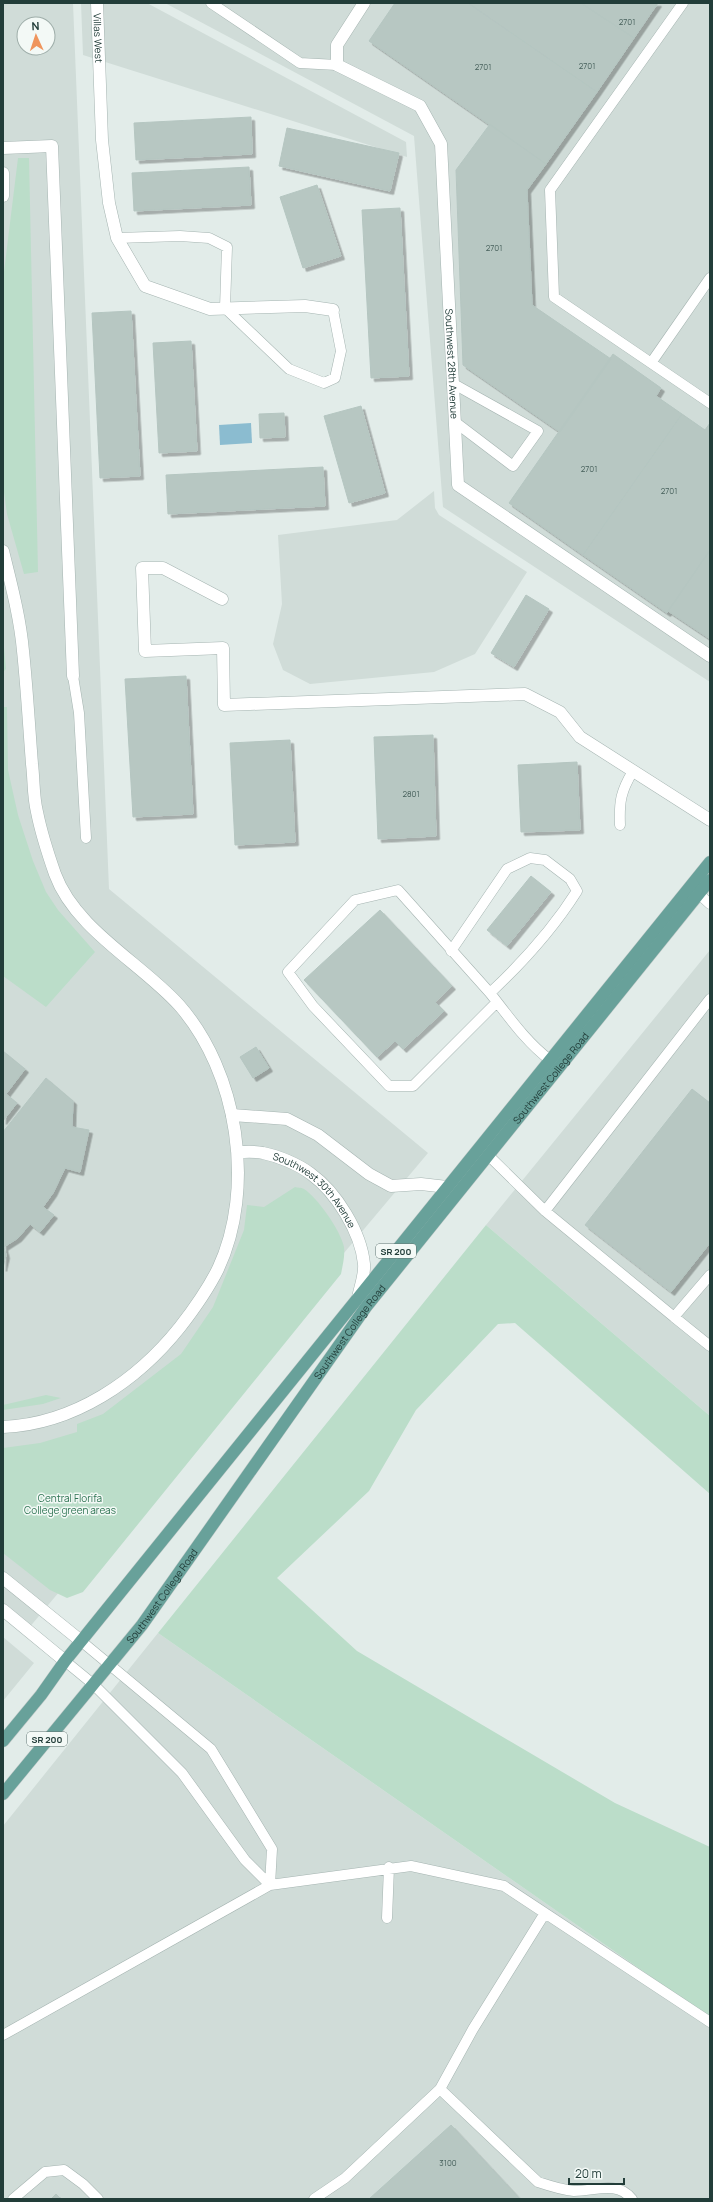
<svg xmlns="http://www.w3.org/2000/svg" width="713" height="2202" viewBox="0 0 713 2202" font-family="Manrope,sans-serif">
	<defs>
		<filter id="shadow"><feDropShadow dx="3.5" dy="3.5" stdDeviation="0" flood-color="#0004"/></filter>
	</defs>
	<rect width="100%" height="100%" fill="#e2ece9"/>
	<!-- built -->
	<path fill="#d0dcd8" fill-rule="evenodd" d="M3,3H73L109,889L428,1153L28,1629L3,1611ZM24,24H48V48H24Z
		M81,3H147L406,142L407,157L83,55Z
		M165,3H710V682L443,507L414,136Z
		M434,491L435,508L439,515L527,572L475,654L434,672L310,684L283,670L273,644L282,604L278,535L397,520Z
		M710,950V1416L486,1225Z
		M158,1633L710,2018V2199H3V1826Z
		M3,1637L34,1663L3,1701Z"/>
	<!-- green -->
	<path fill="#bbddc9" d="M18,158H29L38,572L24,574L7,514L3,485V280Z
		M3,637L6,669L3,672Z
		M3,707H7L8,770L18,815L33,861L46,892L58,910L95,952L46,1007L3,976Z
		M295,1187C297,1188 301,1187 304,1189C317,1197 341,1231 344,1247C345,1256 343,1264 341,1274L83,1592L67,1598L50,1590L3,1553V1448L40,1443L77,1432V1424L103,1414L181,1354L213,1307L244,1230L247,1205L264,1207Z
		M486,1225L710,1416V1494L515,1323L498,1324L416,1410L369,1491L277,1578L357,1651L615,1803L710,1847V2018L158,1633Z
		M46,1395L61,1398L43,1404L3,1410V1405Z"/>
	<!-- water -->
	<path fill="#8bbcd0" d="M251,423L252,443L220,445L219,425Z"/>
	<!-- building -->
	<path fill="#b7c7c2" stroke="#b5c6c1" filter="url(#shadow)" d="M395,3H468L597,92L546,164L369,41Z
		M468,3H581L634,38L597,92Z
		M581,3H658L634,38Z
		M251,117L252,154L136,160L134,123Z
		M490,124L546,164L527,190L532,305L611,359L560,432L463,365L456,170Z
		M287,128L399,153L390,191L279,166Z
		M249,167L251,205L134,211L132,173Z
		M317,185L341,256L303,268L280,197Z
		M400,208L409,376L371,378L362,210Z
		M131,311L140,476L100,478L92,313Z
		M191,341L197,451L159,453L153,343Z
		M613,354L661,388L656,396L682,414L583,555L509,503Z
		M361,406L385,493L349,503L324,416Z
		M284,413L285,437L260,438L259,414Z
		M682,414L705,430L710,423V550L667,613L583,555Z
		M323,467L325,506L168,514L166,475Z
		M710,550V639L668,611Z
		M526,595L549,609L514,667L491,653Z
		M186,676L193,814L133,817L125,679Z
		M433,735L436,836L378,839L374,737Z
		M290,740L295,842L235,845L230,743Z
		M577,762L580,830L521,832L518,765Z
		M531,876L551,892L507,946L487,930Z
		M380,910L452,986L435,1002L444,1011L403,1049L395,1041L377,1057L304,980Z
		M256,1047L269,1068L253,1078L240,1057Z
		M3,1051L25,1069L6,1094L17,1103L3,1121Z
		M46,1078L73,1101L72,1127L89,1130L80,1172L65,1168L53,1193L43,1207L54,1215L40,1232L30,1224L18,1238L4,1247L6,1255L3,1268V1132Z
		M692,1089L710,1103V1243L671,1292L585,1225Z
		M451,2125L520,2199H369Z
		M56,2194L61,2199H51Z"/>
	<g fill="none" stroke-linecap="round" stroke-linejoin="round">
		<!-- lane casing -->
		<g stroke="#a5b4b1" stroke-width="11">
			<path id="lane" d="M211,3L300,63L337,65
				M683,3L550,190L554,297L710,403
				M117,238L180,236L209,238L227,247L225,308L289,369L324,383L335,378L341,351L333,310
				M651,363L710,278
				M452,383L538,431L513,466L455,422
				M73,676L79,713L86,838
				M620,825C619,801 621,791 633,771
				M699,894L710,904
				M451,951L507,869L530,858L545,860L570,879L577,891C553,929 522,963 490,993
				M497,1002L413,1086H389L313,1006L288,972L355,900L398,890L490,993C509,1017 526,1042 550,1060
				M488,1155L545,1211L674,1317L710,1275
				M545,1211L710,999
				M674,1317L710,1346
				M81,1641L211,1749L272,1849L270,1885
				M65,1661L93,1684L182,1773L245,1860L270,1885
				M387,1918L389,1867
				M3,2035L270,1885L411,1866L504,1886L710,2022
				M440,2089L538,2182C550,2186 562,2190 574,2191C595,2191 617,2180 632,2199
				M13,2199L45,2172L64,2170L83,2184L98,2199
				M314,2199L345,2178L440,2089L473,2029L545,1913"/>
		</g>
		<!-- street casing -->
		<g stroke="#a5b4b1" stroke-width="13">
			<g id="street">
				<path id="s1" d="M97,3L102,140L109,203L117,238L145,286L210,309L305,306L333,310"/>
				<path id="s2" d="M364,3L337,45V65L420,106L441,144L458,485L710,656"/>
				<path d="M3,148L52,146L73,676"/>
				<path d="M3,173V196"/>
				<path d="M3,551C11,584 20,617 23,651C27,689 29,726 32,764C34,780 33,796 37,812C41,832 48,854 55,874C75,929 141,963 179,1005C238,1072 256,1188 218,1269C208,1289 194,1309 180,1327C137,1381 74,1424 3,1427"/>
				<path d="M222,599L163,568H142L145,651L223,648L224,705L525,694L560,712L580,737L710,820"/>
				<path d="M232,1115L287,1119L318,1135L369,1174L391,1186L421,1184L447,1187"/>
				<path id="s3" d="M238,1152C246,1152 255,1151 263,1153C278,1156 298,1164 311,1174C336,1192 361,1232 364,1264C365,1275 360,1287 358,1298"/>
				<path d="M3,1578L81,1641"/>
				<path d="M3,1610L65,1661"/>
			</g>
		</g>
		<!-- primary casing -->
		<g stroke="#c1c9c8" stroke-width="13">
			<g id="primary">
				<path d="M3,1741L41,1695L65,1661L710,862"/>
				<path id="s4" d="M3,1794L142,1625L366,1307L710,880"/>
			</g>
		</g>
		<!-- lane -->
		<use href="#lane" stroke="#fff" stroke-width="10"/>
		<!-- street -->
		<use href="#street" stroke="#fff" stroke-width="12"/>
		<!-- primary -->
		<use href="#primary" stroke="#68a19a" stroke-width="12"/>
	</g>
	<g text-anchor="middle" dominant-baseline="central" stroke-width="3" stroke-linejoin="round" paint-order="stroke">
		<!-- number labels -->
		<g font-size="8" fill="#47605b">
			<text x="627" y="21">2701</text>
			<text x="587" y="65">2701</text>
			<text x="483" y="66">2701</text>
			<text x="494" y="247">2701</text>
			<text x="589" y="468">2701</text>
			<text x="669" y="490">2701</text>
			<text x="411" y="793">2801</text>
			<text x="448" y="2162">3100</text>
		</g>
		<!-- shield labels -->
		<g fill="#f3f9f6" stroke="#617572" stroke-width="1">
			<rect x="376" y="1244" width="40" height="14" rx="3"/>
			<rect x="27" y="1732" width="40" height="14" rx="3"/>
		</g>
		<g font-size="9" font-weight="bold" fill="#223d39">
			<text x="396" y="1251">SR 200</text>
			<text x="47" y="1739">SR 200</text>
		</g>
		<!-- street labels -->
		<g font-size="10" fill="#223d39" stroke="#f3f9f6">
			<text stroke="none"><textPath href="#s1" startOffset="35">Villas West</textPath></text>
			<text stroke="none"><textPath href="#s2" startOffset="426">Southwest 28th Avenue</textPath></text>
			<text stroke="none"><textPath href="#s4" startOffset="902">Southwest College Road</textPath></text>
			<text stroke="none"><textPath href="#s3" startOffset="91">Southwest 30th Avenue</textPath></text>
			<text stroke="none"><textPath href="#s4" startOffset="578">Southwest College Road</textPath></text>
			<text stroke="none"><textPath href="#s4" startOffset="254">Southwest College Road</textPath></text>
		</g>
		<!-- park labels -->
		<g font-size="10" fill="#2d7352" stroke="#f3f9f6">
			<text x="70" y="1498">Central Florifa<tspan x="70" dy="12">College green areas</tspan></text>
		</g>
	</g>
	<!-- border -->
	<rect width="713" height="2202" fill="none" stroke="#223d39" stroke-width="8"/>
	<!-- north arrow -->
	<g transform="translate(36 36) rotate(357)"><circle r="19" fill="#f3f9f6" stroke="#9faeaa"/>
	<path d="M0-3L7 15L0 10L-7 15Z" fill="#ef955d"/>
	<text y="-6" font-size="11" font-weight="bold" text-anchor="middle" fill="#223d39">N</text>
	</g>
	<!-- scale -->
	<path d="M569 2178v6h55v-6" fill="none" stroke="#223d39" stroke-width="2"/>
	<text x="575" y="2178" font-size="12" fill="#223d39" stroke="#f3f9f6" stroke-width="3" paint-order="stroke">20 m</text>
</svg>
